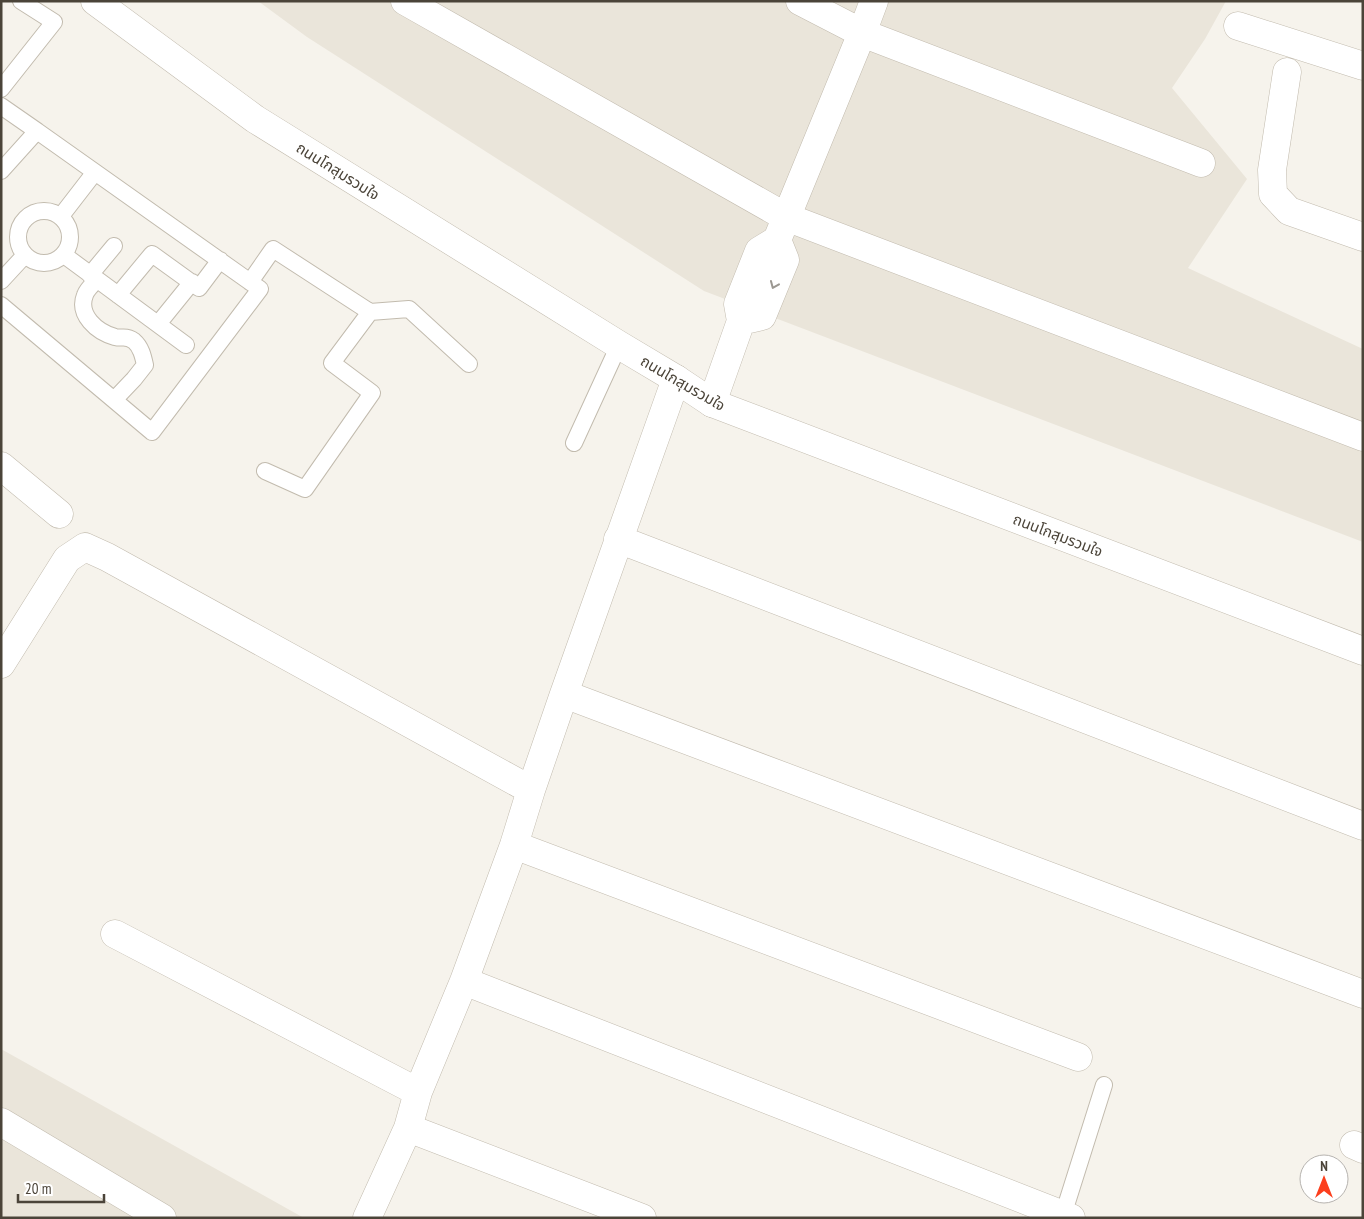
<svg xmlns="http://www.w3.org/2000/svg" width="1364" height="1219" viewBox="0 0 1364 1219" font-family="'PT Sans Narrow','Noto Sans Thai',sans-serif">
	<rect width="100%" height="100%" fill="#f6f3ec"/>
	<!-- residential -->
	<path fill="#eae5da" d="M258,1H1226L1205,39L1172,88L1247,179L1188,268L1363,349V542L704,291L307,37Z
		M1,1049L304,1218H1Z"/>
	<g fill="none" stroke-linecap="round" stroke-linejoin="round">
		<!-- service casing -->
		<g stroke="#c2bbae" stroke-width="18">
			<path id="service" d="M1,89L54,22L21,1
				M1,106L37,131
				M1,171L37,131L260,289L152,432L1,305
				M18 237a26 26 0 1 1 52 0a26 26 0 1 1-52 0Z
				M61,216L95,172
				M64,255L186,345
				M90,275L114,246
				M97,280C93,284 87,289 85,295C77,315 97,332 115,337C123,339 126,335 134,341C141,347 143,356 145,365L134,379L114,400
				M1,281L25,255
				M250,282L273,249L370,312L409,309L469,364
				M118,295L152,254L199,288L220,260
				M158,324L192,282
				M574,443L619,345
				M265,471L305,489L372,393L332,363L370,312
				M1063,1215L1104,1085"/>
		</g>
		<!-- minor casing -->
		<g stroke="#c2bbae" stroke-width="29">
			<path id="minor" d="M405,1L786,217L1363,437
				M800,1L862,33L1201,163
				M1238,26L1363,66
				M1287,72L1272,170L1273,194L1289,211L1363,237
				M741,321L762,316L785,260L777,240
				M712,403L741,321L738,304L759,251L777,240L862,33L874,1
				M1,466L59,514
				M618,539L1363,826
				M1,664L67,559L85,547L107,557L531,790
				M564,694L1363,994
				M514,845L1078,1057
				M115,934L418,1092
				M464,981L1071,1218
				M1,1122L162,1218
				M408,1128L642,1218
				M1354,1145L1363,1149
				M367,1218L408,1128L418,1092L464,981L514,845L531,790L564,694L676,379"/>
		</g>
		<!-- tertiary casing -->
		<g stroke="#c2bbae" stroke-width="29">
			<path id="tertiary" d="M95,1L255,119L619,345L676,379L712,403L1363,651"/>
		</g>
		<!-- service -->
		<use href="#service" stroke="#fff" stroke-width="16"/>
		<!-- minor -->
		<use href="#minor" stroke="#fff" stroke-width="28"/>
		<!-- tertiary -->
		<use href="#tertiary" stroke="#fff" stroke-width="28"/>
	</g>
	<!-- one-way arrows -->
	<defs><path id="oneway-chevron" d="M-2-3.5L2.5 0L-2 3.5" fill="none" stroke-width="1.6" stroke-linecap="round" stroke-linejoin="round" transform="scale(1.25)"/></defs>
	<use stroke="#9c9892" href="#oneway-chevron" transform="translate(774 285) rotate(113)"/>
	<g text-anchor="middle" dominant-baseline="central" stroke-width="4.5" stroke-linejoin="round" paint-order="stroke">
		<!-- street labels -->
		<g font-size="15" fill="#4b4439" stroke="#fff">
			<text transform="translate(338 171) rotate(32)">ถนนโกสุมรวมใจ</text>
			<text transform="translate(683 383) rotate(30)">ถนนโกสุมรวมใจ</text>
			<text transform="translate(1058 535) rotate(21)">ถนนโกสุมรวมใจ</text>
		</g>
	</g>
	<!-- border -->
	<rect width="1364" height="1219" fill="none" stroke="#4b4439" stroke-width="5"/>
	<!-- north arrow -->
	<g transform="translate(1324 1179)"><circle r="24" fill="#ffffff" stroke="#b7b4b0"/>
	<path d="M0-4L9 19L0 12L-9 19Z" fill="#fc3f1d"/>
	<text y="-8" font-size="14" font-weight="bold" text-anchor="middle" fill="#4b4439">N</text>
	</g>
	<!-- scale -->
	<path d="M18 1194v8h86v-8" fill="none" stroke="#4b4439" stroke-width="2.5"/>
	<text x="25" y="1194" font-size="15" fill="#4b4439" stroke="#ffffff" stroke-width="4" paint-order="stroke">20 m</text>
</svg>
